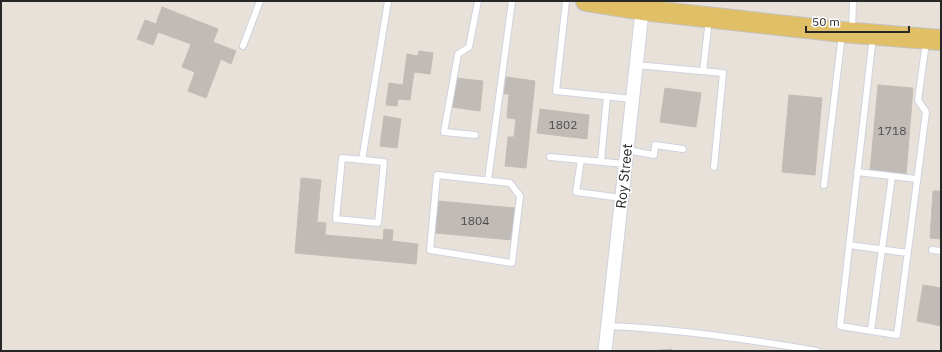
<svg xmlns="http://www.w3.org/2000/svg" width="942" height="352" viewBox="0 0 942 352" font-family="'IBM Plex Sans',sans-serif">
	<rect width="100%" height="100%" fill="#e8e1d9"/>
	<!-- building -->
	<path fill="#c0bbb6" stroke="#c2bdb4" d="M162,7L218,29L213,42L236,51L231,64L221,59L206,98L188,91L195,72L182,67L191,44L158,32L153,45L137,39L145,20L156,24Z
		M419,51L433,53L430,74L414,72L410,100L398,99L397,106L386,105L389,83L403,85L407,54L418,56Z
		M506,77L535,81L526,168L505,166L508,137H514L516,119L507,118L509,94H504Z
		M456,78L483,81L480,111L452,107Z
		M878,85L913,88L906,175L870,172Z
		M665,88L701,93L696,127L660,122Z
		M789,95L822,98L815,175L782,172Z
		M540,109L589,115L587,139L537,133Z
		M384,116L401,119L397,148L380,146Z
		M301,178L321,180L317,222L326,223L325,235L383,240L384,229L393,230L392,241L418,244L416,264L295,253Z
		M933,191H941V239L930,238Z
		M438,201L515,208L512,240L435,233Z
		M923,285L941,288V326L917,321Z
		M672,349V351H651Z"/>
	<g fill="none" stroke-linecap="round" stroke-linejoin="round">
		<!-- service casing -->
		<g stroke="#cfd2de" stroke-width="8">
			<path id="service" d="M566,1L556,91L632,99
				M852,29L853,1
				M873,36L840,326L897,335L926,112L918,100L926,42
				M243,46L260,1
				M636,65L723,73L714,167
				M703,71L709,19
				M475,135L444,132L458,54L469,47L478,1
				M627,150L654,155L655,145L683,149
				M550,157L625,164
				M342,158L384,162L378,223L336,219Z
				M362,160L388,1
				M581,160L576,192L622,198
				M601,161L607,96
				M857,172L917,179
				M437,175L510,183L520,196L512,263L430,250Z
				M488,180L512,1
				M824,185L842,34
				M849,245L908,253
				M932,250L941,251
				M608,326C679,329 748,339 817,351
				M871,330L892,176"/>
		</g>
		<!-- minor casing -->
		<g stroke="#cfd2de" stroke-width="15">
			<path id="minor" d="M605,351L643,3"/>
		</g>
		<!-- primary casing -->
		<g stroke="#c3c3c3" stroke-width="22">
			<path id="primary" d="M586,1L642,10L842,32L941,40"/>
		</g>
		<!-- service -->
		<use href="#service" stroke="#fff" stroke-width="6"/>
		<!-- minor -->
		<use href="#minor" stroke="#fff" stroke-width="13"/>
		<!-- primary -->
		<use href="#primary" stroke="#e0bf66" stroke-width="20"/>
	</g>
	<g text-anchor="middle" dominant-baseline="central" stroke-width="3" stroke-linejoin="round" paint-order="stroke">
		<!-- number labels -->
		<g font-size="12" fill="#4d4c4b">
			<text x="563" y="124">1802</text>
			<text x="892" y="130">1718</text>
			<text x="475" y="220">1804</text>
		</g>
		<!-- street labels -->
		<g font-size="14" fill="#272727" stroke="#fff">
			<text transform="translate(624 176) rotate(-84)">Roy Street</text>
		</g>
	</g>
	<!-- border -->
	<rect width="942" height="352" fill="none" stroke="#272727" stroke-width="4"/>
	<!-- scale -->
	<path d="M806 26v6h103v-6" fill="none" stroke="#272727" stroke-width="2"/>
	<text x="812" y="26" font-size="12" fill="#272727" stroke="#ffffff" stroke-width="3" paint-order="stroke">50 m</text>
</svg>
